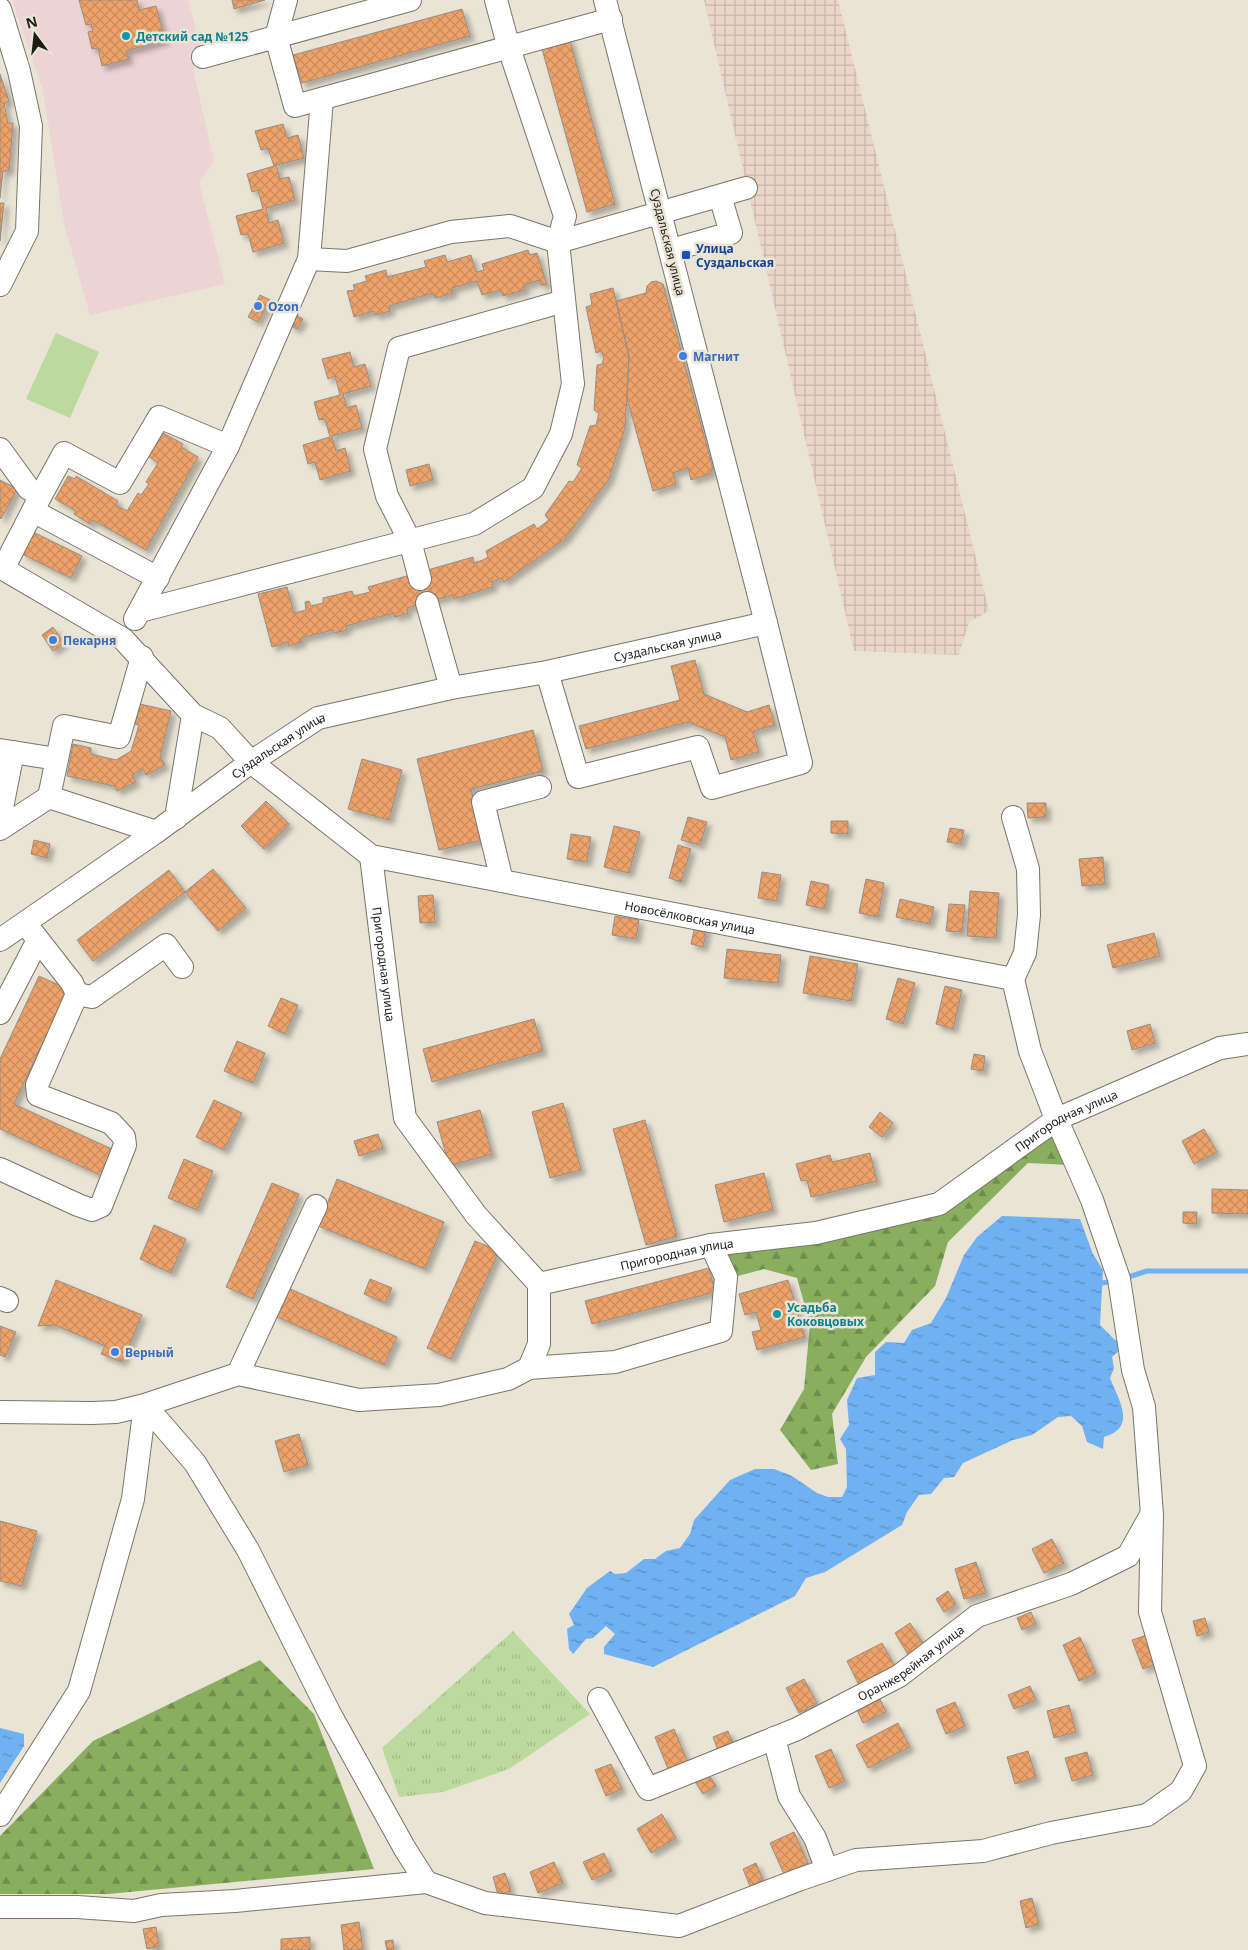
<svg xmlns="http://www.w3.org/2000/svg" width="1248" height="1950" viewBox="0 0 1248 1950" font-family="'Noto Sans',sans-serif">
	<defs>
		<pattern id="industrial-grid" width="8" height="8" patternUnits="userSpaceOnUse" patternTransform="scale(1.25)"><rect width="8" height="8" fill="#e9d6c6"/><path d="M0 4h8M4 0v8" fill="none" stroke="#c7b7a9"/></pattern>
		<pattern id="grass-tufts" width="24" height="20" patternUnits="userSpaceOnUse" patternTransform="scale(1.25)"><rect width="24" height="20" fill="#bdda9e"/><path d="M3 7l-1-3M5 7V3M7 7l1-3M15 17l-1-3M17 17v-4M19 17l1-3" fill="none" stroke="#a2ba87"/></pattern>
		<pattern id="forest-firs" width="22" height="20" patternUnits="userSpaceOnUse" patternTransform="scale(1.25)"><rect width="22" height="20" fill="#89ae5e"/><path d="M5 1l3.5 6h-7zM16 11l3.5 6h-7z" fill="#6f8d4d"/></pattern>
		<pattern id="water-ripples" width="26" height="14" patternUnits="userSpaceOnUse" patternTransform="scale(1.25)"><rect width="26" height="14" fill="#6fb1f1"/><path d="M2 4q2-2 4 0t4 0M15 11q2-2 4 0t4 0" fill="none" stroke="#5b8fc2"/></pattern>
		<pattern id="building-cross-hatch" width="8" height="8" patternUnits="userSpaceOnUse" patternTransform="scale(1.25)"><rect width="8" height="8" fill="#eda269"/><path d="M0 0l8 8M0 8l8-8" fill="none" stroke="#cb8b5a"/></pattern>
		<filter id="shadow"><feDropShadow dx="4.5" dy="4.5" stdDeviation="2.5" flood-color="#0004"/></filter>
	</defs>
	<rect width="100%" height="100%" fill="#e9e4d5"/>
	<!-- industrial -->
	<path fill="url(#industrial-grid)" d="M704,0H838L989,611L969,622L959,655L854,651Z"/>
	<!-- education -->
	<path fill="#edd3d3" d="M12,0H188L203,57L193,69L214,162L199,182L225,284L90,315L64,224L43,90Z"/>
	<!-- grass -->
	<path fill="url(#grass-tufts)" d="M513,1631L590,1714L509,1769L443,1792L399,1797L382,1748Z"/>
	<!-- forest -->
	<path fill="url(#forest-firs)" d="M1055,1134L1070,1165L1028,1163L948,1242L935,1286L866,1357L832,1414L838,1464L811,1470L780,1430L804,1389L810,1324L797,1278L764,1269L738,1276L723,1253L932,1214Z
		M260,1660L314,1714L374,1869L108,1894H0V1836L93,1741Z"/>
	<!-- garden -->
	<path fill="#bdda9e" d="M56,333L99,352L70,418L26,399Z"/>
	<!-- water -->
	<path fill="url(#water-ripples)" d="M1002,1216L1080,1219L1093,1254L1103,1270L1100,1325L1115,1340L1122,1339L1123,1347L1112,1357L1114,1368L1110,1378C1118,1399 1138,1427 1104,1437L1103,1449L1087,1442L1082,1426L1071,1416L1058,1417L1032,1435L1013,1440L963,1463L954,1477L944,1478L931,1494L919,1495L907,1512L902,1525L825,1572L806,1578L795,1596L653,1667L604,1654V1647L615,1634L606,1626L593,1638L586,1639L573,1654L569,1649L567,1629L574,1625L569,1614L587,1588L610,1571L615,1574L626,1573L644,1559H655L666,1551L680,1548L690,1534L694,1520L730,1480L755,1469H774L792,1476L817,1493L828,1497H842L847,1487L846,1449L840,1439L849,1425L847,1400L857,1378L875,1375V1352L886,1342L904,1343L912,1330L931,1323L946,1298L964,1255L977,1237Z
		M0,1728L24,1734V1746L0,1783Z"/>
	<g fill="none" stroke-linecap="round" stroke-linejoin="round">
		<!-- stream -->
		<path stroke="#6fb1f1" stroke-width="5" d="M1125,1278L1147,1271H1248
			M1102,1283L1114,1281"/>
	</g>
	<!-- building -->
	<path fill="url(#building-cross-hatch)" stroke="#998d84" filter="url(#shadow)" d="M79,0H137L139,10L156,6L165,40L126,51L129,59L102,66L98,48L92,49L88,32L93,31L91,24L86,25Z
		M232,0H265L234,9Z
		M462,9L470,36L302,83L293,55Z
		M569,37L615,204L587,212L541,45Z
		M0,74L9,101L4,104L8,123H13L9,171H3L0,198Z
		M283,124L287,138L298,135L304,158L276,165L280,179L289,177L295,200L266,208L269,223L278,220L284,243L253,252L248,234L241,235L236,216L263,209L258,190L252,192L247,174L274,166L268,148L261,150L255,131Z
		M0,203H4L0,241Z
		M528,250L530,255L537,253L547,285H541L539,280L524,285L525,290L503,296L501,290L482,295L477,281L452,288L453,293L435,298L433,293L389,306L390,311L375,315L374,311L354,317L347,291L355,290L353,285L367,281L365,276L386,270L387,277L426,267L424,261L445,255L447,262L471,255L476,272L484,270L482,264Z
		M656,281L663,284L713,469L710,474L691,480L688,468L673,473L676,484L653,491L627,399L629,356L616,301L646,293L647,286L651,282Z
		M613,288L629,356L625,428L609,479L565,539L504,582L502,578L492,582L493,587L454,599L453,595L407,608L408,613L395,617L394,613L346,626L347,630L334,633L333,630L301,638L302,642L289,646L288,642L272,647L258,594L287,587L294,613L306,610L305,602L309,601L311,606L323,603V598L352,591L354,596L370,592L368,587L473,557L474,563L483,560L488,557L486,551L534,524L537,529L549,520L545,515L569,481L573,482L582,468L577,465L590,426L596,425L599,413L594,410L597,365L602,364L604,357L601,351L596,353L586,307L592,305L590,294Z
		M260,295L270,300L258,322L248,317Z
		M295,314L303,319L297,329L289,325Z
		M350,352L354,367L365,364L371,386L343,394L347,408L356,405L362,428L332,436L336,451L345,448L351,471L320,480L315,462L308,464L303,445L330,437L325,419L319,420L314,402L340,395L335,376L328,379L322,359Z
		M163,433L183,444L181,447L198,457L146,550L93,520L90,524L74,514L76,511L55,499L68,476L75,479L76,476L118,501L116,505L127,511L138,493L141,495L149,484L146,482L158,463L148,456Z
		M429,464L433,480L410,486L406,470Z
		M0,480L17,489L1,519L0,518Z
		M33,532L82,556L71,578L22,554Z
		M53,627L64,643L53,651L42,635Z
		M695,660L704,694L747,712L769,705L775,725L753,731L759,752L731,760L725,737L688,722L586,749L579,726L680,700L671,666Z
		M140,704L171,711L160,757L165,765L146,775L143,769L132,775L136,782L117,791L114,786L67,776L73,744L91,748V754L116,760L131,751L139,725L135,724Z
		M533,730L543,771L471,789L483,840L439,850L417,759Z
		M362,759L402,770L389,820L348,809Z
		M266,801L289,824L264,849L241,826Z
		M1027,803H1046V817L1028,818Z
		M688,817L707,822L700,845L681,840Z
		M831,821H848V834L831,833Z
		M614,826L640,832L629,873L604,867Z
		M950,828L964,830L961,844L947,842Z
		M571,834L591,837L587,862L567,859Z
		M34,840L50,844L47,858L31,854Z
		M678,845L691,849L681,882L669,878Z
		M1103,857L1105,884L1082,886L1079,859Z
		M213,869L246,908L218,931L185,892Z
		M169,870L185,892L93,961L77,940Z
		M762,872L781,875L777,901L758,898Z
		M866,879L884,883L878,917L859,913Z
		M811,881L829,885L825,909L806,905Z
		M970,891L999,893L996,938L967,936Z
		M433,895L435,922L420,923L418,896Z
		M900,899L934,907L930,924L896,917Z
		M949,904L965,905L962,932L946,931Z
		M615,916L639,920L636,939L612,935Z
		M695,926L707,928L703,947L691,944Z
		M1154,933L1160,956L1113,968L1107,945Z
		M727,949L781,955L778,983L724,978Z
		M810,956L858,964L851,1001L803,993Z
		M39,976L68,989L14,1104L116,1151L104,1177L0,1129V1059Z
		M898,978L915,983L903,1024L886,1019Z
		M945,986L962,990L953,1029L936,1024Z
		M281,998L298,1005L285,1034L268,1026Z
		M534,1019L543,1051L432,1082L423,1049Z
		M1150,1024L1155,1043L1132,1050L1127,1031Z
		M237,1041L265,1053L253,1083L224,1071Z
		M974,1054L985,1056L983,1071L971,1069Z
		M214,1100L242,1113L224,1150L196,1137Z
		M563,1103L581,1170L550,1178L532,1112Z
		M480,1110L492,1154L449,1166L437,1122Z
		M880,1112L893,1123L882,1137L869,1127Z
		M645,1120L677,1236L646,1245L613,1129Z
		M1204,1129L1217,1152L1194,1164L1182,1141Z
		M378,1134L383,1148L359,1156L354,1141Z
		M870,1153L877,1181L811,1197L807,1180L801,1181L796,1164L830,1155L832,1162Z
		M184,1159L213,1171L197,1210L168,1198Z
		M764,1173L773,1210L724,1222L715,1185Z
		M337,1179L444,1222L425,1269L318,1226Z
		M272,1183L299,1194L253,1299L226,1287Z
		M1212,1189L1248,1190V1214L1212,1213Z
		M1183,1212H1197L1196,1224L1183,1223Z
		M154,1225L186,1239L171,1273L140,1259Z
		M475,1241L499,1251L451,1359L427,1348Z
		M709,1268L715,1292L592,1324L585,1301Z
		M370,1279L392,1288L385,1303L364,1294Z
		M56,1280L142,1315L122,1362L101,1354L105,1346L55,1325L38,1326Z
		M788,1280L805,1337L757,1350L752,1332L761,1330L756,1312L745,1315L739,1294Z
		M286,1287L397,1337L384,1365L273,1315Z
		M0,1326L16,1332L5,1357L0,1355Z
		M299,1434L308,1465L284,1472L275,1441Z
		M0,1521L37,1531L22,1586L0,1581Z
		M1052,1539L1064,1563L1044,1573L1032,1549Z
		M976,1562L986,1593L964,1599L955,1569Z
		M948,1591L956,1604L944,1612L936,1599Z
		M1031,1612L1036,1624L1022,1630L1017,1618Z
		M1205,1618L1209,1632L1197,1636L1193,1621Z
		M910,1623L925,1646L909,1656L895,1633Z
		M1150,1634L1160,1662L1143,1669L1132,1640Z
		M1080,1637L1096,1673L1079,1681L1063,1645Z
		M882,1643L895,1667L859,1685L847,1661Z
		M804,1679L817,1703L799,1713L786,1688Z
		M1030,1686L1036,1700L1014,1709L1008,1695Z
		M880,1699L886,1712L863,1723L857,1710Z
		M955,1702L965,1726L946,1734L936,1710Z
		M1069,1705L1076,1732L1054,1738L1047,1711Z
		M898,1723L910,1747L868,1768L856,1745Z
		M674,1729L688,1763L669,1771L655,1737Z
		M728,1731L733,1743L718,1750L713,1737Z
		M831,1749L845,1781L829,1788L815,1756Z
		M1028,1751L1036,1777L1015,1784L1007,1757Z
		M1087,1752L1093,1775L1072,1781L1065,1758Z
		M611,1764L622,1789L606,1796L595,1770Z
		M707,1772L716,1786L703,1794L694,1780Z
		M662,1814L676,1838L651,1853L637,1829Z
		M794,1832L808,1863L784,1874L770,1843Z
		M604,1853L612,1871L592,1880L583,1862Z
		M554,1862L563,1883L538,1893L530,1872Z
		M756,1863L763,1880L750,1886L743,1869Z
		M505,1873L511,1891L498,1895L493,1877Z
		M1032,1898L1039,1924L1026,1928L1020,1901Z
		M359,1922L363,1950H344L341,1925Z
		M156,1927L159,1946L147,1949L143,1929Z
		M310,1937V1950H281V1939Z
		M393,1940L394,1950H387L385,1941Z"/>
	<g fill="none" stroke-linecap="round" stroke-linejoin="round">
		<!-- minor casing -->
		<g stroke="#797568" stroke-width="24">
			<g id="minor">
				<path d="M286,0L276,37L295,106L611,19"/>
				<path d="M0,9L19,71L31,126L27,231L0,285"/>
				<path d="M203,57L410,0"/>
				<path d="M671,250L731,233L720,196"/>
				<path d="M309,259L347,261L451,232L510,226L558,242L746,188"/>
				<path d="M0,449L29,489L41,495L3,569"/>
				<path d="M41,495L64,453L120,483L159,417L228,446"/>
				<path d="M33,511L158,578"/>
				<path id="s1" d="M0,567L123,639L193,715L220,728L251,762L371,856L1013,979L1030,1051L1053,1111L1092,1200L1119,1279L1133,1370L1144,1407L1152,1515L1150,1612L1195,1766L1181,1791L1147,1815L1051,1833L983,1851L856,1860L798,1880L679,1926L485,1903L426,1882L405,1849L329,1712L248,1550L195,1463L145,1405L133,1499L79,1691L0,1815"/>
				<path d="M420,579L410,541L387,496L375,449L399,348L564,301"/>
				<path d="M427,603L451,688"/>
				<path d="M140,611L474,524L533,488L561,434L573,384L558,242L565,216L509,48L496,0"/>
				<path d="M135,619L228,446L309,259L322,99"/>
				<path d="M547,672L578,777L698,747L712,788L801,763L766,623L605,0"/>
				<path d="M0,750L57,759"/>
				<path d="M49,797L156,832"/>
				<path d="M0,818L13,752"/>
				<path d="M176,818L193,715"/>
				<path d="M0,829L49,797L64,726L119,737L142,657"/>
				<path id="s2" d="M371,856L391,1019L405,1118L476,1215L539,1284L711,1245L816,1233L939,1204L1057,1119L1220,1048L1248,1044"/>
				<path d="M502,881L483,802L540,787"/>
				<path id="s3" d="M0,940L156,832L251,762L318,718L451,688L547,672L766,623"/>
				<path d="M1013,979L1025,953L1029,915L1028,869L1013,817"/>
				<path d="M77,994L92,997L166,945L182,967"/>
				<path d="M0,1013L38,940"/>
				<path d="M0,1169L78,1205L92,1210L101,1206L125,1145L124,1137L111,1123L38,1095L37,1085L77,994L72,983L25,923"/>
				<path d="M0,1298L7,1301"/>
				<path d="M529,1368L615,1362L721,1331L726,1277L711,1245"/>
				<path d="M238,1374L316,1206"/>
				<path d="M0,1412L92,1413L116,1412L145,1405L238,1374L359,1400L439,1395L508,1379L529,1368L539,1344V1284"/>
				<path id="s4" d="M599,1699L648,1789L797,1729L899,1676L977,1616L1071,1584L1128,1556L1151,1515"/>
				<path d="M774,1738L789,1796L815,1838L827,1870"/>
				<path d="M0,1907H77L134,1911L161,1905L235,1901L426,1882"/>
			</g>
		</g>
		<!-- minor -->
		<use href="#minor" stroke="#fff" stroke-width="22"/>
	</g>
	<!-- markers -->
	<g fill="#0f9aa8" stroke="#e9e4d5" stroke-width="2">
		<circle cx="126" cy="36" r="5"/>
		<circle cx="777" cy="1314" r="5"/>
	</g>
	<rect fill="#1a4fb4" stroke="#e9e4d5" stroke-width="2" x="681" y="250" width="10" height="10" rx="2.5"/>
	<g fill="#3f7fe0" stroke="#e9e4d5" stroke-width="2">
		<circle cx="258" cy="306" r="5"/>
		<circle cx="683" cy="356" r="5"/>
		<circle cx="53" cy="640" r="5"/>
		<circle cx="115" cy="1352" r="5"/>
	</g>
	<g text-anchor="middle" dominant-baseline="central" stroke-width="5" stroke-linejoin="round" paint-order="stroke">
		<!-- culture labels -->
		<g font-size="12" font-weight="bold" fill="#0d838f" stroke="#e9e4d5" text-anchor="start">
			<text x="136" y="36">Детский сад №125</text>
			<text x="787" y="1307">Усадьба<tspan x="787" dy="14">Коковцовых</tspan></text>
		</g>
		<!-- street labels -->
		<g font-size="12" fill="#1e1c17" stroke="#e9e4d5">
			<text transform="translate(668 242) rotate(76)">Суздальская улица</text>
			<text stroke="none"><textPath href="#s3" startOffset="745">Суздальская улица</textPath></text>
			<text stroke="none"><textPath href="#s3" startOffset="340">Суздальская улица</textPath></text>
			<text stroke="none"><textPath href="#s1" startOffset="799">Новосёлковская улица</textPath></text>
			<text stroke="none"><textPath href="#s2" startOffset="109">Пригородная улица</textPath></text>
			<text stroke="none"><textPath href="#s2" startOffset="1039">Пригородная улица</textPath></text>
			<text stroke="none"><textPath href="#s2" startOffset="619">Пригородная улица</textPath></text>
			<text stroke="none"><textPath href="#s4" startOffset="395">Оранжерейная улица</textPath></text>
		</g>
		<!-- transit labels -->
		<g font-size="12" font-weight="bold" fill="#164399" stroke="#e9e4d5" text-anchor="start">
			<text x="696" y="248">Улица<tspan x="696" dy="14">Суздальская</tspan></text>
		</g>
		<!-- shop labels -->
		<g font-size="12" font-weight="bold" fill="#366cbe" stroke="#e9e4d5" text-anchor="start">
			<text x="268" y="306">Ozon</text>
			<text x="693" y="356">Магнит</text>
			<text x="63" y="640">Пекарня</text>
			<text x="125" y="1352">Верный</text>
		</g>
	</g>
	<!-- north arrow -->
	<g transform="translate(35 35) rotate(345)" stroke="#e9e4d5" stroke-width="4" paint-order="stroke">
	<path d="M0-4L9 19L0 12L-9 19Z" fill="#1e1c17"/>
	<text y="-8" font-size="14" font-weight="bold" text-anchor="middle" fill="#1e1c17">N</text>
	</g>
</svg>
